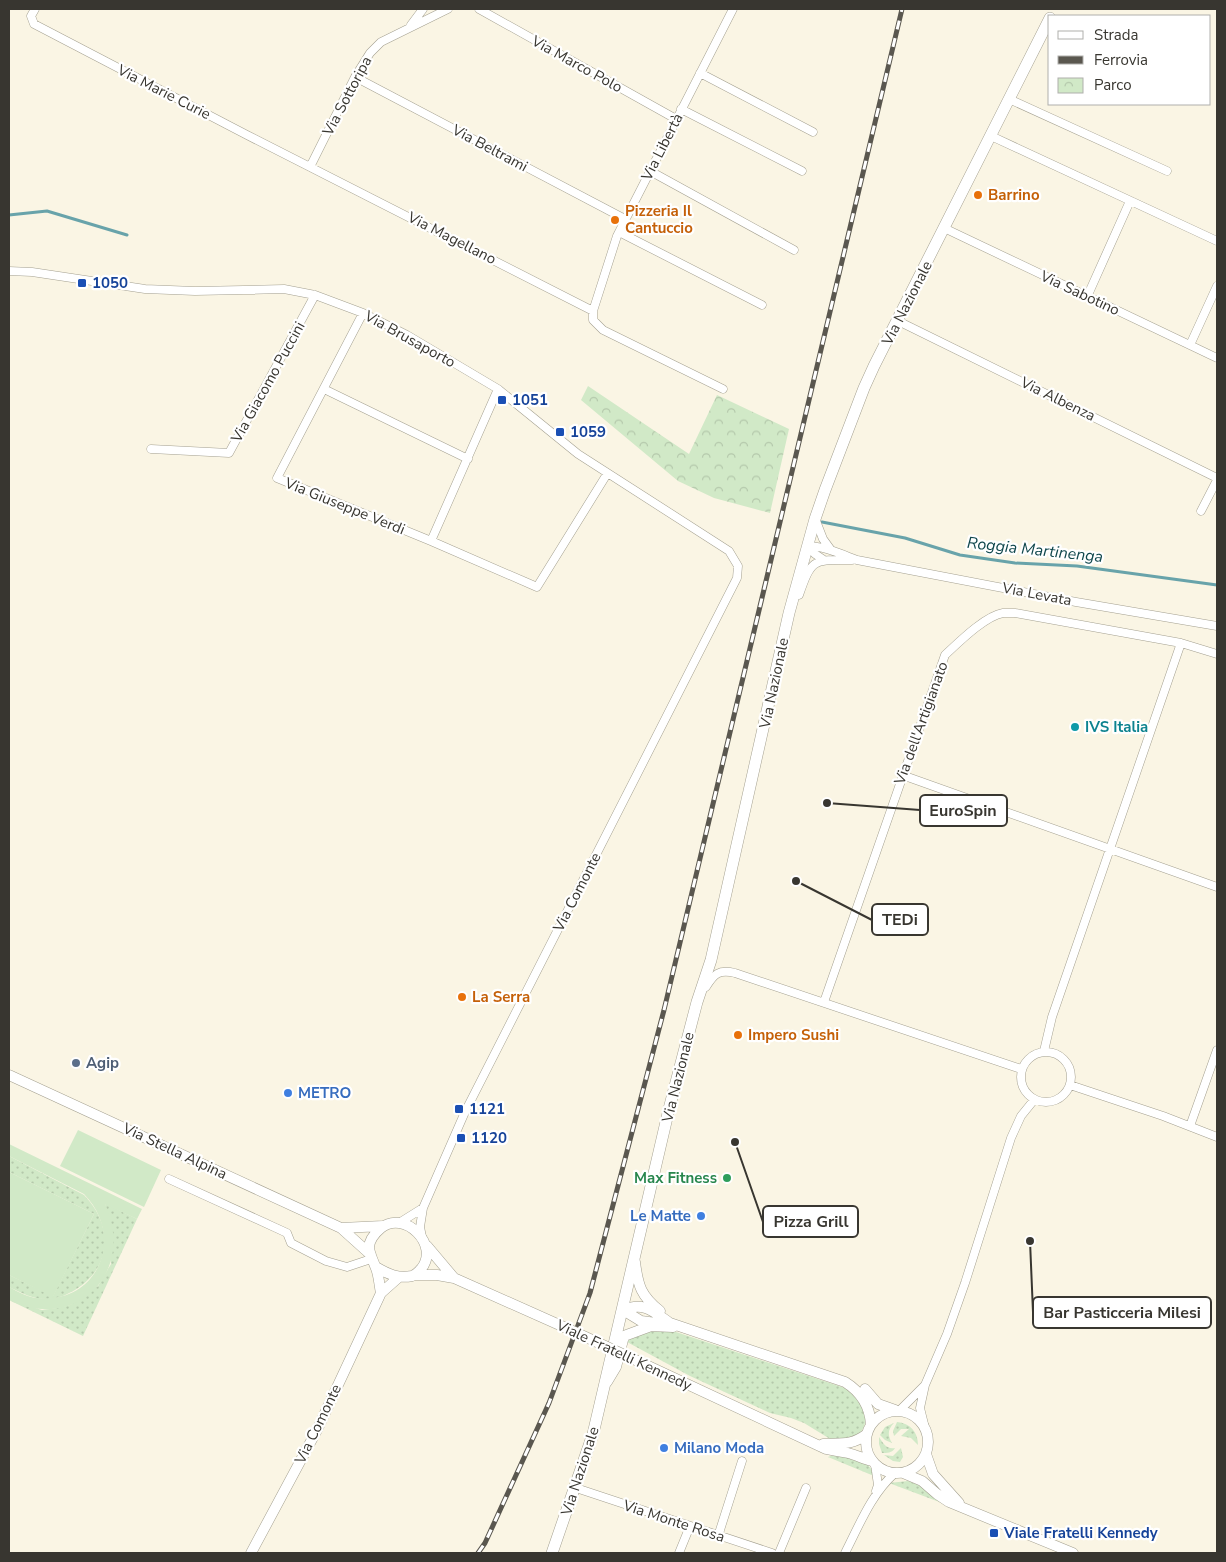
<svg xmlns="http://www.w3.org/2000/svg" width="1226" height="1562" viewBox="0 0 1226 1562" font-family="'Nunito Sans',sans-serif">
	<defs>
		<pattern id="grass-dots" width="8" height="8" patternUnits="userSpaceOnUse" patternTransform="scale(1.25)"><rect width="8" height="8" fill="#d1e9c7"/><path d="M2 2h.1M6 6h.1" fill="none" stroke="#b4c8ab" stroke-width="1.8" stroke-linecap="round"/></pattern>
		<pattern id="park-crowns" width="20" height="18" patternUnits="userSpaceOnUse" patternTransform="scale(1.25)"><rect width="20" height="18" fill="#d1e9c7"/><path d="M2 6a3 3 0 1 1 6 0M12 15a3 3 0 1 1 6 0" fill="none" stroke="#b4c8ab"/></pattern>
	</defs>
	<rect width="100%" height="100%" fill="#faf5e4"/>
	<!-- grass -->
	<path fill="url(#grass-dots)" d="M9,1156L84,1195C112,1223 113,1265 78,1288C69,1294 60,1298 49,1299C34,1300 22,1293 9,1287V1275L53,1296L94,1214L9,1172Z
		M105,1203L137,1219L83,1336L9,1300L42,1310L57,1308L70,1305L98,1286L111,1264Z
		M663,1329L676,1332L845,1388C855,1394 859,1397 863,1409C871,1432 856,1438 835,1442L804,1423L791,1418L770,1413L690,1376L627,1342C640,1330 645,1330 663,1329Z
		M897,1422C910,1423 918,1432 918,1445L911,1438L901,1436L909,1429H901L894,1436L893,1431Z
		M894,1423C888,1429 887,1435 892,1443L885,1440L880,1435L885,1427Z
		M879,1437C883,1443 887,1450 895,1448C892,1453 887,1453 882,1453L879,1444Z
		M901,1448L903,1457L900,1462L893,1461L884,1455L893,1456Z
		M833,1455C848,1458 871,1458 874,1476L828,1457Z
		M908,1481L922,1486L942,1503L889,1483Z"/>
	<!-- park -->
	<path fill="url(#park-crowns)" d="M588,386L689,454L717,395L789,429L770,513L714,498L678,481L581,400Z"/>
	<!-- pitch -->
	<path fill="#d1e9c7" d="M78,1130L161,1170L144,1207L60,1166Z
		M9,1144L142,1209L137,1219L105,1204C136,1272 77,1333 9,1300V1287C17,1291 28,1298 38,1298C98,1304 126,1237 84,1194L9,1156Z
		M9,1172L94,1214L53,1297L9,1275Z"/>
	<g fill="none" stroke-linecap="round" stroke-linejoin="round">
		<!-- stream -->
		<path stroke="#68a3aa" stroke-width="3" d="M9,215L47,211L127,235
			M822,522L905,538L960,555L1015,563L1077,566L1217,585"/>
		<!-- minor casing -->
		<g stroke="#a4a090" stroke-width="9">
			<path id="minor" d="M35,9L31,16L34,24L247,135L593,311
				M479,9L676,119
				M411,25L423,9
				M700,73L813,132
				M355,77L625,219
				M1009,99L1167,171
				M681,109L802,171
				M991,136L1217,241
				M310,167L355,77L370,53L381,42L448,9
				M650,171L794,250
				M944,228L1217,358
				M619,232L762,305
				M9,271L32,272L145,289L195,291L284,289L315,295L363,313L407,335L498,389L578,454L729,551L738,566L737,578L465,1112L423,1208L420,1227L422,1237
				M1087,297L1130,201
				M363,313L277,478L431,541L498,389
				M898,321L1217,478
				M1190,345L1217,286
				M324,389L468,459
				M723,389L603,330L593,320V311L617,236L733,9
				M151,449L229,453L315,295
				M1201,511L1217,480
				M816,521L823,539L831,550
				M431,541L537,587L607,474
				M807,546C824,546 841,554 857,560L1076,602L1217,626
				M807,546L815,554L824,560
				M799,595C812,557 814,560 852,560
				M902,775L1217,887
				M706,987C714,974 719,969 735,973L1021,1069
				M824,1002L945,655C959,642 985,616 1003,613C1007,613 1011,613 1015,613L1181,643L1217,654
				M1044,1051L1052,1017L1181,643
				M1021 1077a25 25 0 1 1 50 0a25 25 0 1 1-50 0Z
				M1070,1085L1163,1116L1217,1137
				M1190,1126L1217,1050
				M169,1179L287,1233L291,1243L326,1261L347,1267L371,1259
				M399,1223L423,1208
				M900,1410L924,1386
				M924,1424L920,1408L925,1385L947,1334L965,1283L1011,1138L1021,1116L1034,1100
				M875,1464L878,1485L876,1491
				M576,1488L772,1553
				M719,1536L720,1530L742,1461
				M679,1553L690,1526
				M779,1553L806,1488
				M845,1553C859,1526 871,1494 895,1473"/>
		</g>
		<!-- tertiary casing -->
		<g stroke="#a4a090" stroke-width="11">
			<path id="tertiary" d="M9,1075L341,1228L371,1255
				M341,1228L383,1226
				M427,1246L454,1278
				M635,1262C638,1286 641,1296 660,1311
				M376,1267C388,1274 398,1279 412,1276C417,1274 418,1272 421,1269C441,1245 404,1209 381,1228C375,1233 369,1240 369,1248C370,1255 373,1260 375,1266C379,1274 379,1284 381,1293
				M416,1275H437L454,1278L564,1327
				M623,1310C644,1301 654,1312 670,1323L845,1382C861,1392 870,1406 871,1425
				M623,1310L641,1321L656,1323
				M629,1357L826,1449C834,1451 840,1451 848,1453C856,1455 864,1459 872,1461
				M607,1382L616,1367L624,1336L651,1326L673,1327
				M865,1389L878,1404L895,1410
				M866 1442a31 31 0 1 1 62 0a31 31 0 1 1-62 0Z
				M823,1444C841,1443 851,1446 867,1434
				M926,1454L933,1474L959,1503
				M903,1473L922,1481L937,1494L949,1502L1073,1553
				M251,1553L317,1430L381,1293L399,1277"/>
		</g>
		<!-- secondary casing -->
		<g stroke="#a4a090" stroke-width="12">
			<path id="secondary" d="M552,1553L593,1434L669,1109L697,1002L711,960L789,613L815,519L825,490L864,388L874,366L1050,18"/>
		</g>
		<!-- minor -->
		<use href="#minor" stroke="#fff" stroke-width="8"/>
		<!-- tertiary -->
		<use href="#tertiary" stroke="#fff" stroke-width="10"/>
		<!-- secondary -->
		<use href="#secondary" stroke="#fff" stroke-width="11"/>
		<!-- rail casing -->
		<g stroke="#5a574f" stroke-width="5">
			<path id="rail" d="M478,1553L485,1543L549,1403L590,1293L664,1010L902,9"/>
		</g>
		<!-- rail -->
		<use href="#rail" stroke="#fff" stroke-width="3" stroke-dasharray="9" stroke-linecap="butt"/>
		<!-- tertiary-bridge casing -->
		<g stroke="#a4a090" stroke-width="11" stroke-linecap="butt">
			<path id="tertiary-bridge" d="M564,1327L629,1357"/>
		</g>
		<!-- tertiary-bridge -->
		<use href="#tertiary-bridge" stroke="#fff" stroke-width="10"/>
	</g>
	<!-- markers -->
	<g fill="#e8710a" stroke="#fff" stroke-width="2">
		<circle cx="978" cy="195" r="5"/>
		<circle cx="615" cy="220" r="5"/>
		<circle cx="462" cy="997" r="5"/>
		<circle cx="738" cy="1035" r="5"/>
	</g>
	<g fill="#1a4fb4" stroke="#fff" stroke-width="2">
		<rect x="77" y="278" width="10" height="10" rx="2.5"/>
		<rect x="497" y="395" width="10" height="10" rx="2.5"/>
		<rect x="555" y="427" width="10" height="10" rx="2.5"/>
		<rect x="454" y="1104" width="10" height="10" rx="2.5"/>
		<rect x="456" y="1133" width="10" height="10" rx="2.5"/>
		<rect x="989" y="1528" width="10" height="10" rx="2.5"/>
	</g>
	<circle fill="#0f9aa8" stroke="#fff" stroke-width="2" cx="1075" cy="727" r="5"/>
	<circle fill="#5c6f8a" stroke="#fff" stroke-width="2" cx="76" cy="1063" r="5"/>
	<g fill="#3f7fe0" stroke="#fff" stroke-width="2">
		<circle cx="288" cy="1093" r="5"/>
		<circle cx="701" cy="1216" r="5"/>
		<circle cx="664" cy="1448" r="5"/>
	</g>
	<circle fill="#2e9e5b" stroke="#fff" stroke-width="2" cx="727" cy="1178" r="5"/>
	<g text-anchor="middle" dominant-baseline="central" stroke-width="4.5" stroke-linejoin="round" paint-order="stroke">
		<!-- street labels -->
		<g font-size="15" fill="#383630" stroke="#fff">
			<text transform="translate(577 64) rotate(29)">Via Marco Polo</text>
			<text transform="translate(164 92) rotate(27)">Via Marie Curie</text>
			<text transform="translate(347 96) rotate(-62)">Via Sottoripa</text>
			<text transform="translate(662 147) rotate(-63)">Via Libertà</text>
			<text transform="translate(490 148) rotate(28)">Via Beltrami</text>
			<text transform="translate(452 238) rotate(27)">Via Magellano</text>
			<text transform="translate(1080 293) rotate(25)">Via Sabotino</text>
			<text transform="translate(907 303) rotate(-63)">Via Nazionale</text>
			<text transform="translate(410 339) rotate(29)">Via Brusaporto</text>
			<text transform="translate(268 382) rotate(-61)">Via Giacomo Puccini</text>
			<text transform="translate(1058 399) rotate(26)">Via Albenza</text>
			<text transform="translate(345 506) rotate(22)">Via Giuseppe Verdi</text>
			<text transform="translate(1037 594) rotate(11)">Via Levata</text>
			<text transform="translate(774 683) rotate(-78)">Via Nazionale</text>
			<text transform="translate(921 723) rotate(-70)">Via dell'Artigianato</text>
			<text transform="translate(577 892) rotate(-63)">Via Comonte</text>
			<text transform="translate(678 1077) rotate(-76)">Via Nazionale</text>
			<text transform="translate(175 1151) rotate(25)">Via Stella Alpina</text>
			<text transform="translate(624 1355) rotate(25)">Viale Fratelli Kennedy</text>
			<text transform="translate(318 1424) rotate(-64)">Via Comonte</text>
			<text transform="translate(580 1471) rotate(-72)">Via Nazionale</text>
			<text transform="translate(674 1521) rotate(18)">Via Monte Rosa</text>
		</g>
		<!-- food labels -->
		<g font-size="15" font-weight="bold" fill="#c56008" stroke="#fff" text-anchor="start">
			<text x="988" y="195">Barrino</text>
			<text x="625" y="211">Pizzeria Il<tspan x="625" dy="17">Cantuccio</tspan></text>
			<text x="472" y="997">La Serra</text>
			<text x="748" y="1035">Impero Sushi</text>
		</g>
		<!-- transit labels -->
		<g font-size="15" font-weight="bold" fill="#164399" stroke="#fff" text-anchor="start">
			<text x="92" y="283">1050</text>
			<text x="512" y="400">1051</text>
			<text x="570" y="432">1059</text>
			<text x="469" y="1109">1121</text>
			<text x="471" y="1138">1120</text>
			<text x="1004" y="1533">Viale Fratelli Kennedy</text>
		</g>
		<!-- culture labels -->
		<g font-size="15" font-weight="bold" fill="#0d838f" stroke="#fff" text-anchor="start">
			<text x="1085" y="727">IVS Italia</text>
		</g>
		<!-- service labels -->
		<g font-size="15" font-weight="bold" fill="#4e5e75" stroke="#fff" text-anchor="start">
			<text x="86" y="1063">Agip</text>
		</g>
		<!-- shop labels -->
		<g font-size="15" font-weight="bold" fill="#366cbe" stroke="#fff" text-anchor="start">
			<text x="298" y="1093">METRO</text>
			<text x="691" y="1216" text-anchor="end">Le Matte</text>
			<text x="674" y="1448">Milano Moda</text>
		</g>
		<!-- leisure labels -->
		<g font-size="15" font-weight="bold" fill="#27864d" stroke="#fff" text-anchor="end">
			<text x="717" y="1178">Max Fitness</text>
		</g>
		<!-- water labels -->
		<g font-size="16" font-style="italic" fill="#10474d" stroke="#fff">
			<text transform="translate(1035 550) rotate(6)">Roggia Martinenga</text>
		</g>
	</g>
	<!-- callouts -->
	<path fill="none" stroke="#383630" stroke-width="2" d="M827 803L920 810M796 881L872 920M735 1142L763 1222M1030 1241L1033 1312"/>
	<g fill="#383630" stroke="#fff" stroke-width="2">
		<circle cx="827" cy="803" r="5"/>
		<circle cx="796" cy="881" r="5"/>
		<circle cx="735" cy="1142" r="5"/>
		<circle cx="1030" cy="1241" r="5"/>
	</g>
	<g fill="#fff" stroke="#383630" stroke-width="2">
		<rect x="920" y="795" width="87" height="31" rx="5"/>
		<rect x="872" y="904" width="56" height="31" rx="5"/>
		<rect x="763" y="1206" width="95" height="31" rx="5"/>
		<rect x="1033" y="1297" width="178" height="31" rx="5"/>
	</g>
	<g font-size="16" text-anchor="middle" font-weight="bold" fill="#383630">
		<text x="963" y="816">EuroSpin</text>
		<text x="900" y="925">TEDi</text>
		<text x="811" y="1227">Pizza Grill</text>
		<text x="1122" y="1318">Bar Pasticceria Milesi</text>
	</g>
	<!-- border -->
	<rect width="1226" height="1562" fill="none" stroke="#383630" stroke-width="20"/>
	<!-- legend -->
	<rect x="1048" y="15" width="162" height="90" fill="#ffffff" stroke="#afafac"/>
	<rect x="1058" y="31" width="25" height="8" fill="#ffffff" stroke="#afafac"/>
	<text x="1094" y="40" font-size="15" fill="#383630">Strada</text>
	<rect x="1058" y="56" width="25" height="8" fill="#5a574f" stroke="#afafac"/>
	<text x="1094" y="65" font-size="15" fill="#383630">Ferrovia</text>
	<rect x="1058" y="78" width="25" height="15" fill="url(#park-crowns)" stroke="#afafac"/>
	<text x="1094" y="90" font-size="15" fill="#383630">Parco</text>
</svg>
